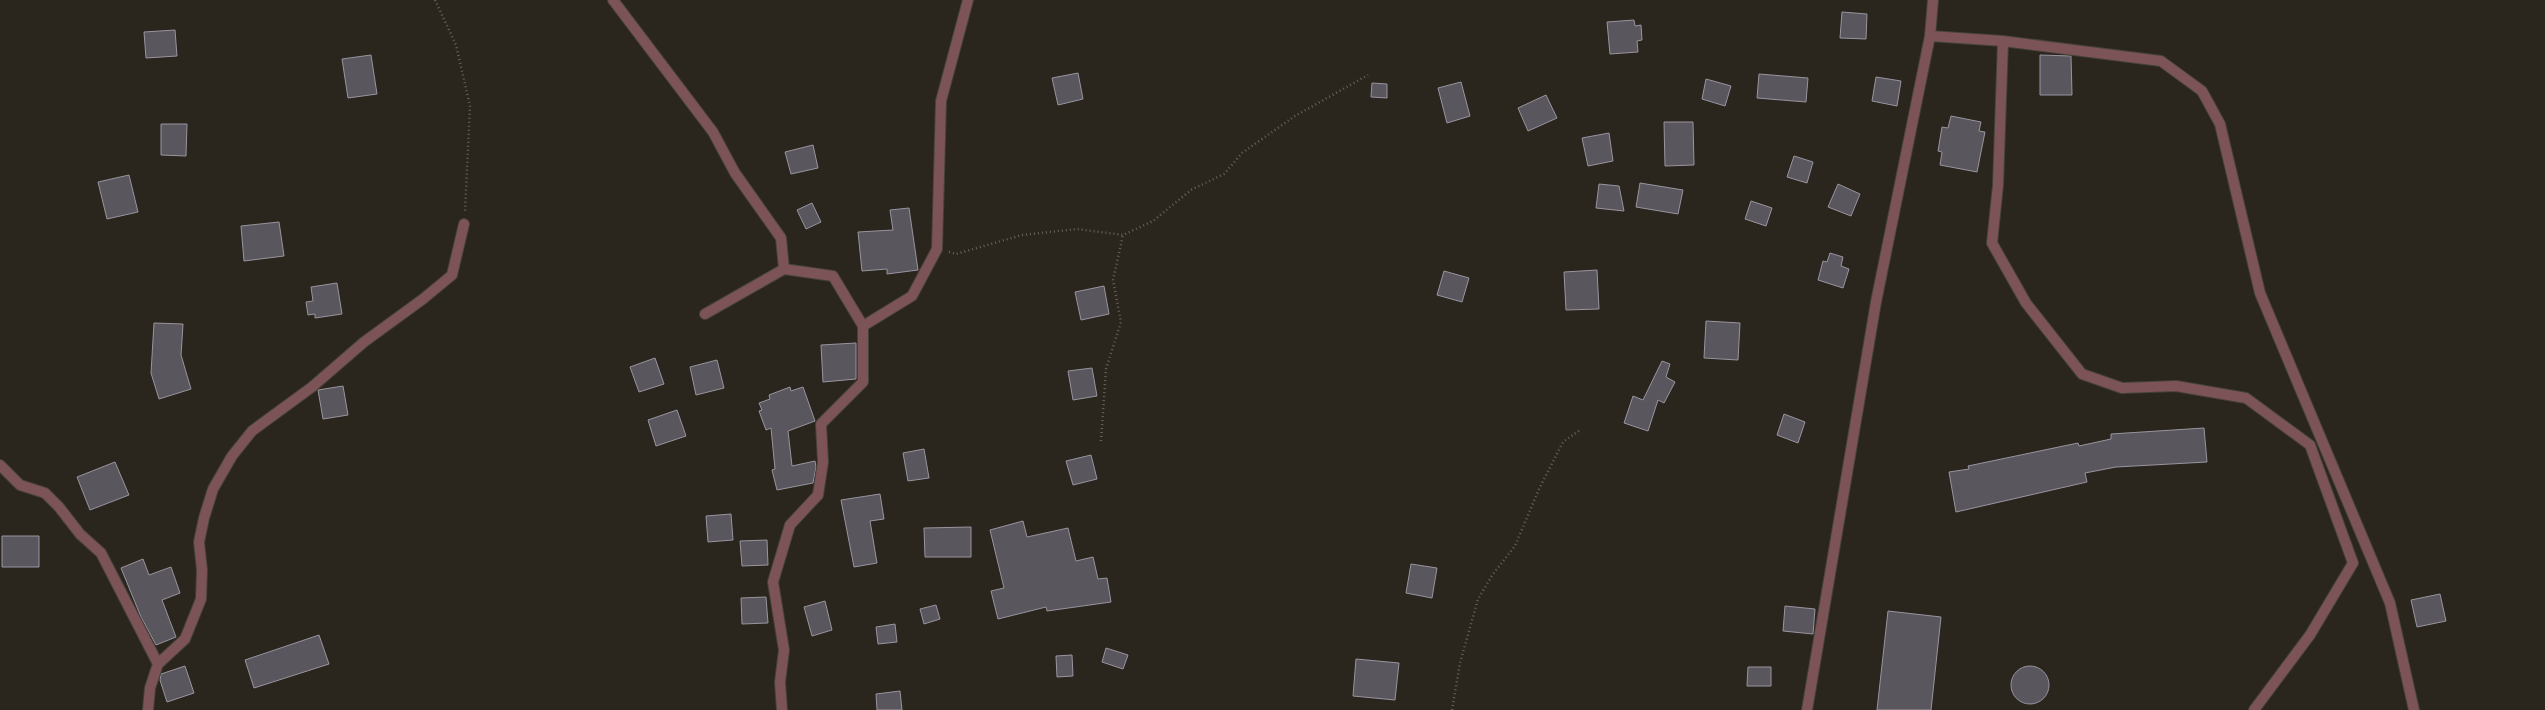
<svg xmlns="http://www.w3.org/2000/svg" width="2545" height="710" viewBox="0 0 2545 710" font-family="Jost,sans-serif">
	<rect width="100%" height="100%" fill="#2a261e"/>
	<!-- building -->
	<path fill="#5a565e" stroke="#99949e" d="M1842,12L1867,14L1866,39L1840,38Z
		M1634,20L1635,26L1641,25L1642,40L1637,41L1638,52L1610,54L1607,22Z
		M175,30L177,56L146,58L144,32Z
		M371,55L377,94L348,98L342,59Z
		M2040,55L2071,56L2072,95H2040Z
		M1078,73L1083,99L1058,105L1052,78Z
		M1759,74L1808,78L1806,102L1757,98Z
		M1876,77L1901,81L1897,106L1872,101Z
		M1706,79L1731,86L1725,106L1702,99Z
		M1461,82L1470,116L1447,123L1438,88Z
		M1372,83L1387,84V98L1371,97Z
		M1546,95L1557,118L1528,131L1518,108Z
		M1951,116L1981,122L1979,131L1985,132L1977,172L1940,165L1942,152L1938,151L1942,127L1948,128Z
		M1664,122H1693L1694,165L1665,166Z
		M161,124H187L186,156L161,155Z
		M1609,133L1613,161L1588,166L1582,138Z
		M813,145L818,168L791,174L785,152Z
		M1794,156L1813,162L1807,183L1787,177Z
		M129,175L138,212L107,219L98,182Z
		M1640,183L1683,190L1678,214L1636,207Z
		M1599,184L1619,186L1624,211L1596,208Z
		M1838,184L1860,194L1851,216L1828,207Z
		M1751,201L1772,208L1766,226L1745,219Z
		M812,203L821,222L806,229L797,210Z
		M909,208L918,270L887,274V269L862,271L858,232L893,230L890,210Z
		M279,222L284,256L244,261L241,226Z
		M1830,253L1843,257L1841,266L1849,269L1843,288L1818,280L1823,261L1827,262Z
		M1597,270L1599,309L1566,310L1564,272Z
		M1444,271L1469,278L1462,302L1437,295Z
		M337,283L342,314L315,318V314L308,315L306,302L313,301L311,287Z
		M1104,286L1109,314L1081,320L1075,292Z
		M1706,321L1740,323L1738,360L1704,358Z
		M154,323L183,324L181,355L191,389L159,399L151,373Z
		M856,343V379L823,382L821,345Z
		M655,358L664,384L639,392L630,367Z
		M717,360L724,388L696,395L690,367Z
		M1662,361L1670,364L1666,377L1675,382L1664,403L1658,400L1648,431L1624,423L1633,396L1643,400Z
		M1092,368L1097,396L1073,400L1068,371Z
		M343,386L348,415L323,419L318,390Z
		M790,387L791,391L803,387L815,421L788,431L792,466L815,461L816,467L813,483L777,490L772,470L775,469L771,428L766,430L759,411L762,410L759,403L770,399L769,395Z
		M677,410L686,436L656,446L648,420Z
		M1784,414L1805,422L1798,443L1777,435Z
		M2204,428L2207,462L2116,467L2085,473L2087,482L1956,512L1949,472L1969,469L1968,466L2078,443L2079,446L2111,439V434Z
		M924,449L929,478L908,481L903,453Z
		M1091,455L1097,479L1073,485L1066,461Z
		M115,462L129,495L90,510L77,477Z
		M880,494L884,519L870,521L877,563L854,567L841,500Z
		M731,514L733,540L708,542L706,516Z
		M1023,521L1027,537L1068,528L1076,561L1093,557L1098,579L1107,578L1111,602L1047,611L1046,607L998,619L991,591L1004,588L990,530Z
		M971,527V557H925L924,528Z
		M2,536H39V567H2Z
		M767,540L768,565L742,566L740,541Z
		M143,559L149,575L171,567L180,593L162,600L176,637L156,645L141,617L121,568Z
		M1411,564L1437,568L1432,598L1406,593Z
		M2440,594L2446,621L2417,627L2411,600Z
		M766,597L768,623L742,624L741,598Z
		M825,601L832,630L812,636L804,607Z
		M936,605L940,619L924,624L920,609Z
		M1785,606L1815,609L1813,634L1783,631Z
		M1888,611L1941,617L1931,710H1877Z
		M895,624L897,642L878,644L876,627Z
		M319,635L329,664L254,688L245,660Z
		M1106,648L1128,655L1123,669L1102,662Z
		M1072,655L1073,676L1057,677L1056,656Z
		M1356,659L1399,663L1395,700L1353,696Z
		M2011 685a19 19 0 1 1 38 0a19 19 0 1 1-38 0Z
		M185,666L194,693L167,702L160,680L161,674Z
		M1748,667H1771V686H1747Z
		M900,691L902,710H877L876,694Z"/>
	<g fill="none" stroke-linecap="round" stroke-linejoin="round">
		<!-- service casing -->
		<g stroke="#46423b" stroke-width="12">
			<path id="service" d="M1930,36L2003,41L2161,61L2202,91L2220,124L2260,293L2390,603L2414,710
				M2003,41L1998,185L1992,243L2026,303L2082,374L2122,388L2176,386L2246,398L2310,445L2353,563L2310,635L2254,710"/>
		</g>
		<!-- minor casing -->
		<g stroke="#46423b" stroke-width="12">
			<path id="minor" d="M613,0L713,132L735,173L781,238L784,269
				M705,314L784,269L833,276L863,326
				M0,465L20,485L45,493L59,507L80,534L101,553L158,664
				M148,710L150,688L158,664L185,639L201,599L202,570L199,542L204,518L213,489L232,456L252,431L312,387L364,342L423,299L452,275L464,224
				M782,710L780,682L784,650L773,582L790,525L818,495L823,462L821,424L863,382V326L912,296L937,249L941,101L968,0
				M1807,710L1876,302L1930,36L1933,0"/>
		</g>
		<!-- path -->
		<path stroke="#67635c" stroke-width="2.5" stroke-dasharray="1 3" stroke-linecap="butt" d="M435,0L456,45L470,106L465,211
			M949,252L956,254L1022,235L1077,229L1123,235L1153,221L1191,190L1224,174L1242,153L1295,116L1368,75
			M1101,441L1106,369L1121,322L1113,280L1123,235
			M1452,710L1460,663L1478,599L1493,574L1515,546L1539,489L1563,442L1580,430"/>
		<!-- service -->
		<use href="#service" stroke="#7c5457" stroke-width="10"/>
		<!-- minor -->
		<use href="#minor" stroke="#7c5457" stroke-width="10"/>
	</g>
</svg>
